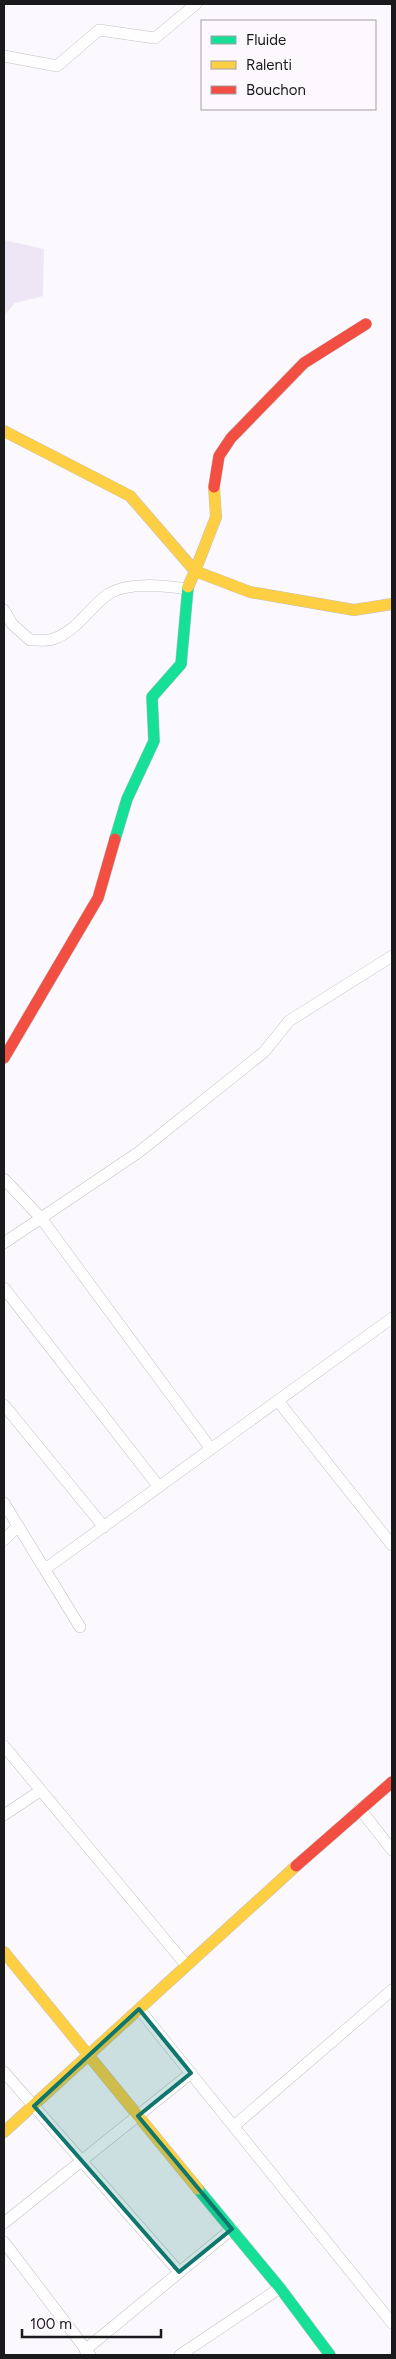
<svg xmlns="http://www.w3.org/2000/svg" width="396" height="2359" viewBox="0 0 396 2359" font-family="Figtree,sans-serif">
	<rect width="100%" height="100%" fill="#fbf9fd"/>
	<!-- green -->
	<path fill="#eee5f5" d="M4,240L44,249L43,296L15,303L4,315Z"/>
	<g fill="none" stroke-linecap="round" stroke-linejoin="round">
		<!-- street casing -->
		<g stroke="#c2c1c4" stroke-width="12">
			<path id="street" d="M4,56L57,66L99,30L155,38L196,4
				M4,610L12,624L30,640C37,640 47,641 53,639C76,632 89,608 107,595C127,581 165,586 187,589
				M4,1179L41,1218L211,1449
				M4,1243L139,1152L264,1052L289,1021L392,956
				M4,1288L159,1487
				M278,1401L392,1545
				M4,1405L104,1527
				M4,1503L80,1627
				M4,1540L18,1526
				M45,1569L392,1318
				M4,1746L186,1965
				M360,1809L392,1850
				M4,1815L40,1791
				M139,2009L392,2323
				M4,2072L179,2272
				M234,2126L392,1990
				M4,2223L191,2073
				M4,2242L90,2355
				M85,2350L232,2229
				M180,2355L280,2288"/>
		</g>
		<!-- fast casing -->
		<g stroke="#c2c1c4" stroke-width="12">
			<path id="fast" d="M115,839L127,799L154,741L152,697L181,664L188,587
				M198,2189L280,2288L330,2355"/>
		</g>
		<!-- slow casing -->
		<g stroke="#c2c1c4" stroke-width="12">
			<path id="slow" d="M4,431L130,496L195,571L188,587
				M214,487L216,517L195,571L250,592L354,610L392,604
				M4,1952L198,2189
				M4,2132L296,1866"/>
		</g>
		<!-- jam casing -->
		<g stroke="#c2c1c4" stroke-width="12">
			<path id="jam" d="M214,487L219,456L231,438L304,363L366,324
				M4,1058L98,898L115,839
				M296,1866L392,1782"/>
		</g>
		<!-- street -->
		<use href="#street" stroke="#fefeff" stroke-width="11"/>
		<!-- fast -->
		<use href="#fast" stroke="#16e098" stroke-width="11"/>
		<!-- slow -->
		<use href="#slow" stroke="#ffcf43" stroke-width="11"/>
		<!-- jam -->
		<use href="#jam" stroke="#f24e42" stroke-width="11"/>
	</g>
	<!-- marked area -->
	<path fill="#0f766e" fill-opacity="0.2" stroke="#0f766e" stroke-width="4" stroke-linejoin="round" d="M139,2009L191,2073L138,2116L232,2229L179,2272L34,2106Z"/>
	<!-- border -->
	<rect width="396" height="2359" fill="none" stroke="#1a191c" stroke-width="10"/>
	<!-- legend -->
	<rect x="201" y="20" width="175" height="90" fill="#fcf8fe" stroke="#a29fa4"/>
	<rect x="211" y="36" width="25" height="8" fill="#16e098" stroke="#a29fa4"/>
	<text x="246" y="45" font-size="15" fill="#1a191c">Fluide</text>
	<rect x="211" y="61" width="25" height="8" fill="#ffcf43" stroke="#a29fa4"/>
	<text x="246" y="70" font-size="15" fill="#1a191c">Ralenti</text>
	<rect x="211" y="86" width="25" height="8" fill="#f24e42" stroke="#a29fa4"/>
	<text x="246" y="95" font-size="15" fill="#1a191c">Bouchon</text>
	<!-- scale -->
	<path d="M22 2329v8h139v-8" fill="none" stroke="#1a191c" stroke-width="2.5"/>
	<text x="30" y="2329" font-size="15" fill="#1a191c" stroke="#fcf8fe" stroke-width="4" paint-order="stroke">100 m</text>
</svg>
